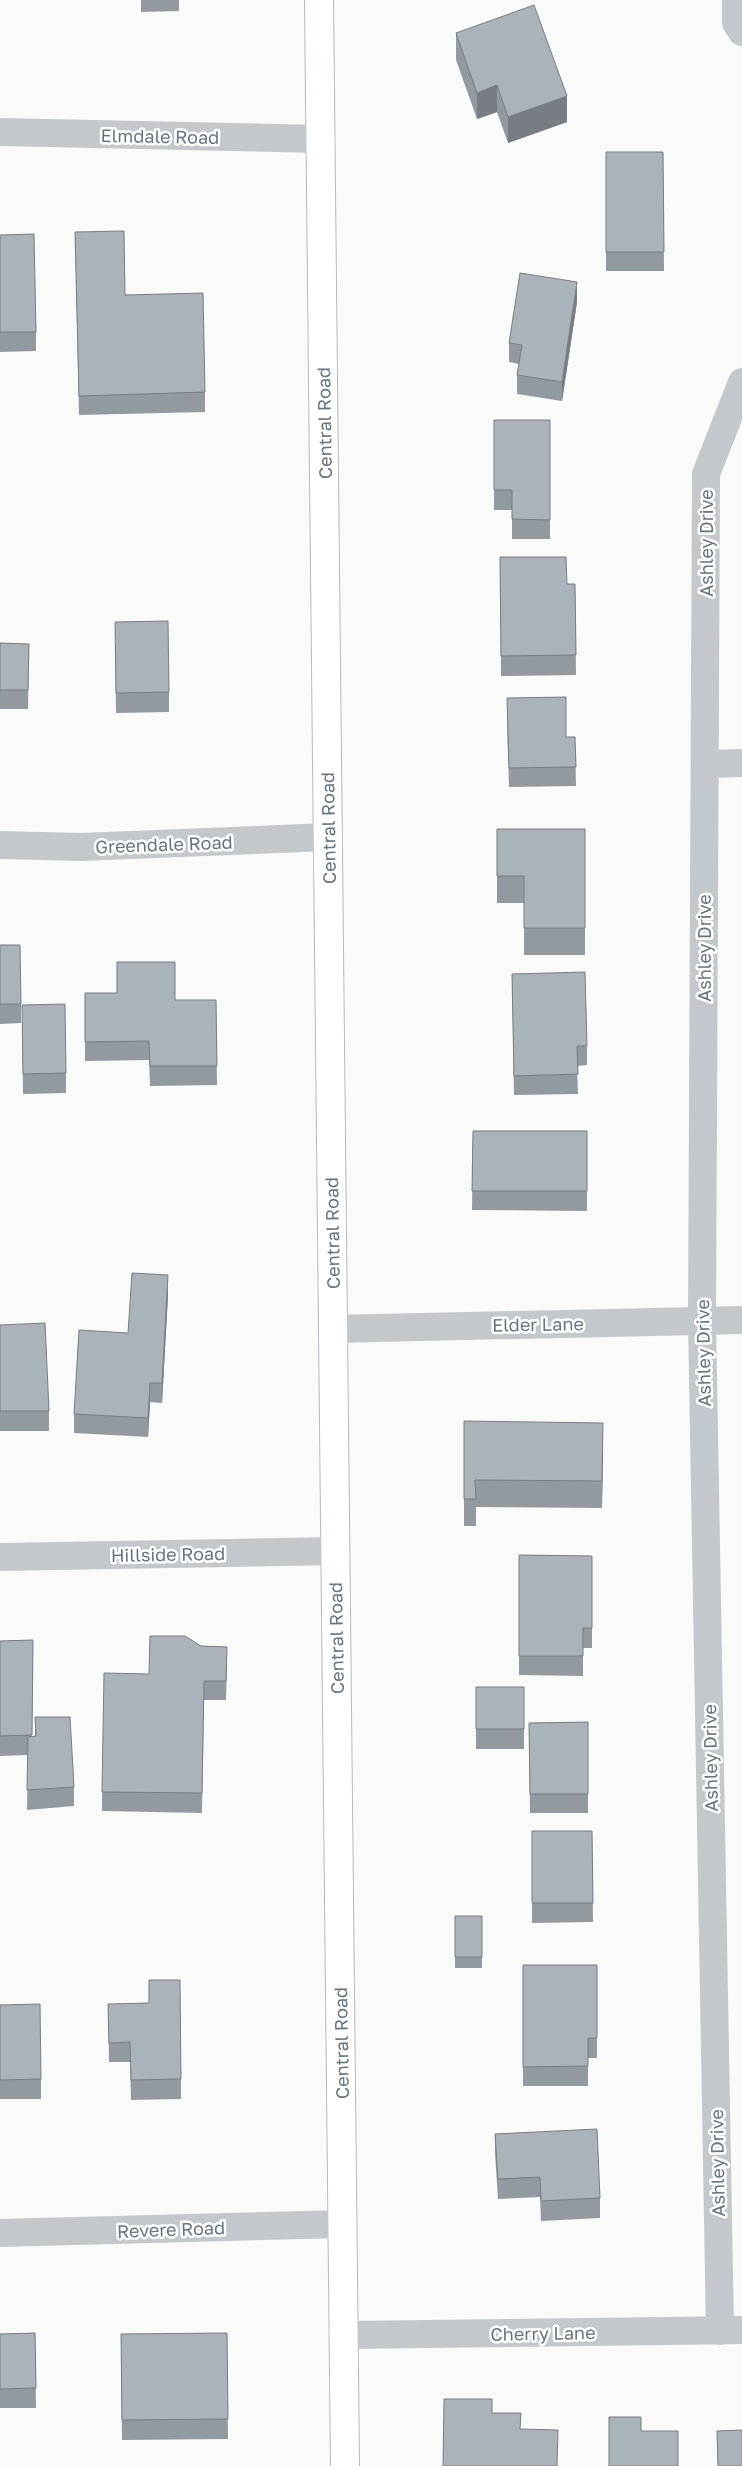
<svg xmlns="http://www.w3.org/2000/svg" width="742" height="2466" viewBox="0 0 742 2466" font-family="'Golos Text',sans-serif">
	<rect width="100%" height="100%" fill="#fafaf8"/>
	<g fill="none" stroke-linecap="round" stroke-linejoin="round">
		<!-- major casing -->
		<g stroke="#b5babe" stroke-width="30">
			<path id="major" d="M319,0L345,2466"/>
		</g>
		<!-- minor -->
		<path stroke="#c3c8cc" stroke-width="28" d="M736,0V23L742,32
			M0,132L321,139
			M705,764L742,763
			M0,845L81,847L328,837
			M333,1329L742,1320
			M0,1557L335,1551
			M0,2233L343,2224
			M720,2331L702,1321L706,474L742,382
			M343,2335L742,2330"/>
		<!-- major -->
		<use href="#major" stroke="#fff" stroke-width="28"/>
	</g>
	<!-- wall -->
	<path fill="#929a9f" d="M141,0H179V11L141,12Z
		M456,33L567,122L508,143L497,112L477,119L456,60Z
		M606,152H663L664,271H606Z
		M75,232L205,392V412L79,415Z
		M0,235L36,332V351L0,352Z
		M577,302L562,401L517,394V375L519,364L509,362V343Z
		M494,420H550V539H512V510H494Z
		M500,557L567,584H575L576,675L501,676Z
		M115,642L169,692V712L116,713Z
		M0,643L29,644L28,709H0Z
		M507,718L566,737H575L576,786L509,787Z
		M497,829H585V955H524V903H497Z
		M0,945L21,1004V1023L0,1024Z
		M512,974L587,1046V1065L577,1066L578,1094L514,1095Z
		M85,993L175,1000H216L217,1085L150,1086L149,1060L85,1061Z
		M22,1024L66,1073V1093L23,1094Z
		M473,1131H587V1211L472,1210Z
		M168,1295L162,1403L150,1402L148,1437L74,1433V1414L128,1333Z
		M0,1325L49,1411V1431H0Z
		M464,1421L603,1449L602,1508L476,1507V1526H464Z
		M519,1555L592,1556V1648H583V1676L519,1675Z
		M33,1640L32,1736H35V1717L74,1787V1806L27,1810L28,1755L0,1756V1641Z
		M227,1666L226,1700H204L202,1813L102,1811V1792L149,1674Z
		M476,1687H524V1749H476Z
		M588,1722V1813H530L529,1723Z
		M532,1831H592L593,1922L532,1923Z
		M455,1916H482V1968H455Z
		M523,1965H597V2058H588V2086H523Z
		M108,2004L181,2079V2099L131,2100L130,2062H109Z
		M0,2005L41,2079V2099H0Z
		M495,2134L600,2198V2218L541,2221L540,2197L498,2199L495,2153Z
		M35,2333L36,2408H0V2334Z
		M227,2333L228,2439L122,2440L121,2354Z
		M717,2431L742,2466H718Z"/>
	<!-- shaded-wall -->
	<path fill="#777d82" d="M497,85V112L477,119V93Z
		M567,96V122L508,143V117Z
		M577,282V302L562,401V382Z
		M168,1275V1295L162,1403V1383Z
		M150,1383V1402L148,1437V1418Z
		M603,1423V1449L602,1508V1481Z"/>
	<!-- building -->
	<path fill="#aab3b9" stroke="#777d82" d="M534,5L567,96L508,117L497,85L477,93L456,33Z
		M606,152H663L664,252H606Z
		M124,231L125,295L203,293L205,392L79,396L75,232Z
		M34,234L36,332H0V235Z
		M520,273L577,282L562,382L517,375L522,345L509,343Z
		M494,420H550V520L512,519V490H494Z
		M500,557H566L567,584H575L576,655L501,656Z
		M168,621L169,692L116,693L115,622Z
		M0,643L29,644L28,690H0Z
		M566,697V737H575L576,767L509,768L507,698Z
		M497,829H585V928H524V876H497Z
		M0,945H20L21,1004H0Z
		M117,962H175V1000H216L217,1066H150L149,1041L85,1042V993H117Z
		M585,972L587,1046H577L578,1074L514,1076L512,974Z
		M65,1004L66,1073L23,1074L22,1005Z
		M473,1131H587V1191H472Z
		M132,1273L168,1275L162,1383H150L148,1418L74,1414L79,1330L128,1333Z
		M45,1323L49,1411H0V1325Z
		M464,1421L603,1423L602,1481L475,1480L476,1499H464Z
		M519,1555L592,1556V1628H583V1656H519Z
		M150,1636H185L201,1646L227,1647L226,1681H204L202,1793L102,1792L104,1673L149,1674Z
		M33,1640L32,1735L0,1736V1641Z
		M476,1687H524V1729H476Z
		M35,1717H70L74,1787L27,1790L28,1737L36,1736Z
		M588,1722V1794H530L529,1723Z
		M532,1831H592L593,1903H532Z
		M455,1916H482V1957H455Z
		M523,1965H597V2038H588V2066L523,2067Z
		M149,1980H180L181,2079L131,2080L130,2042L109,2043L108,2004L149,2003Z
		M40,2004L41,2079L0,2080V2005Z
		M597,2129L600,2198L541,2201L540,2177L498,2179L495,2134Z
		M35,2333L36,2388L0,2389V2334Z
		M227,2333L228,2419L122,2420L121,2334Z
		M444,2399H492V2413H521L520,2429L558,2430L557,2466H443Z
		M609,2417H641V2431H678V2466H609Z
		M742,2430V2466H718L717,2431Z"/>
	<g text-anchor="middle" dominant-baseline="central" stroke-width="5" stroke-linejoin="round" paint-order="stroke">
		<!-- street labels -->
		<g font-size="18" fill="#657683" stroke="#fff">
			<text transform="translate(160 136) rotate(1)">Elmdale Road</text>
			<text transform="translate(324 423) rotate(-91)">Central Road</text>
			<text transform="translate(706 543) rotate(-90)">Ashley Drive</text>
			<text transform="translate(328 828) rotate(-91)">Central Road</text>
			<text transform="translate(164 844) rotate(-2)">Greendale Road</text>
			<text transform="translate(704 948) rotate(-90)">Ashley Drive</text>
			<text transform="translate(332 1233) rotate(-91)">Central Road</text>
			<text transform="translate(538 1324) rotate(-1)">Elder Lane</text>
			<text transform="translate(703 1353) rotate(-91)">Ashley Drive</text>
			<text transform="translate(168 1554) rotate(-1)">Hillside Road</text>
			<text transform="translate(336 1638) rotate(-91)">Central Road</text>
			<text transform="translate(710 1758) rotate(-91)">Ashley Drive</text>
			<text transform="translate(341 2043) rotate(-91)">Central Road</text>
			<text transform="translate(717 2163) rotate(-91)">Ashley Drive</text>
			<text transform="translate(171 2229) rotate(-2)">Revere Road</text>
			<text transform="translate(543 2333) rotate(-1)">Cherry Lane</text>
		</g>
	</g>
</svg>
